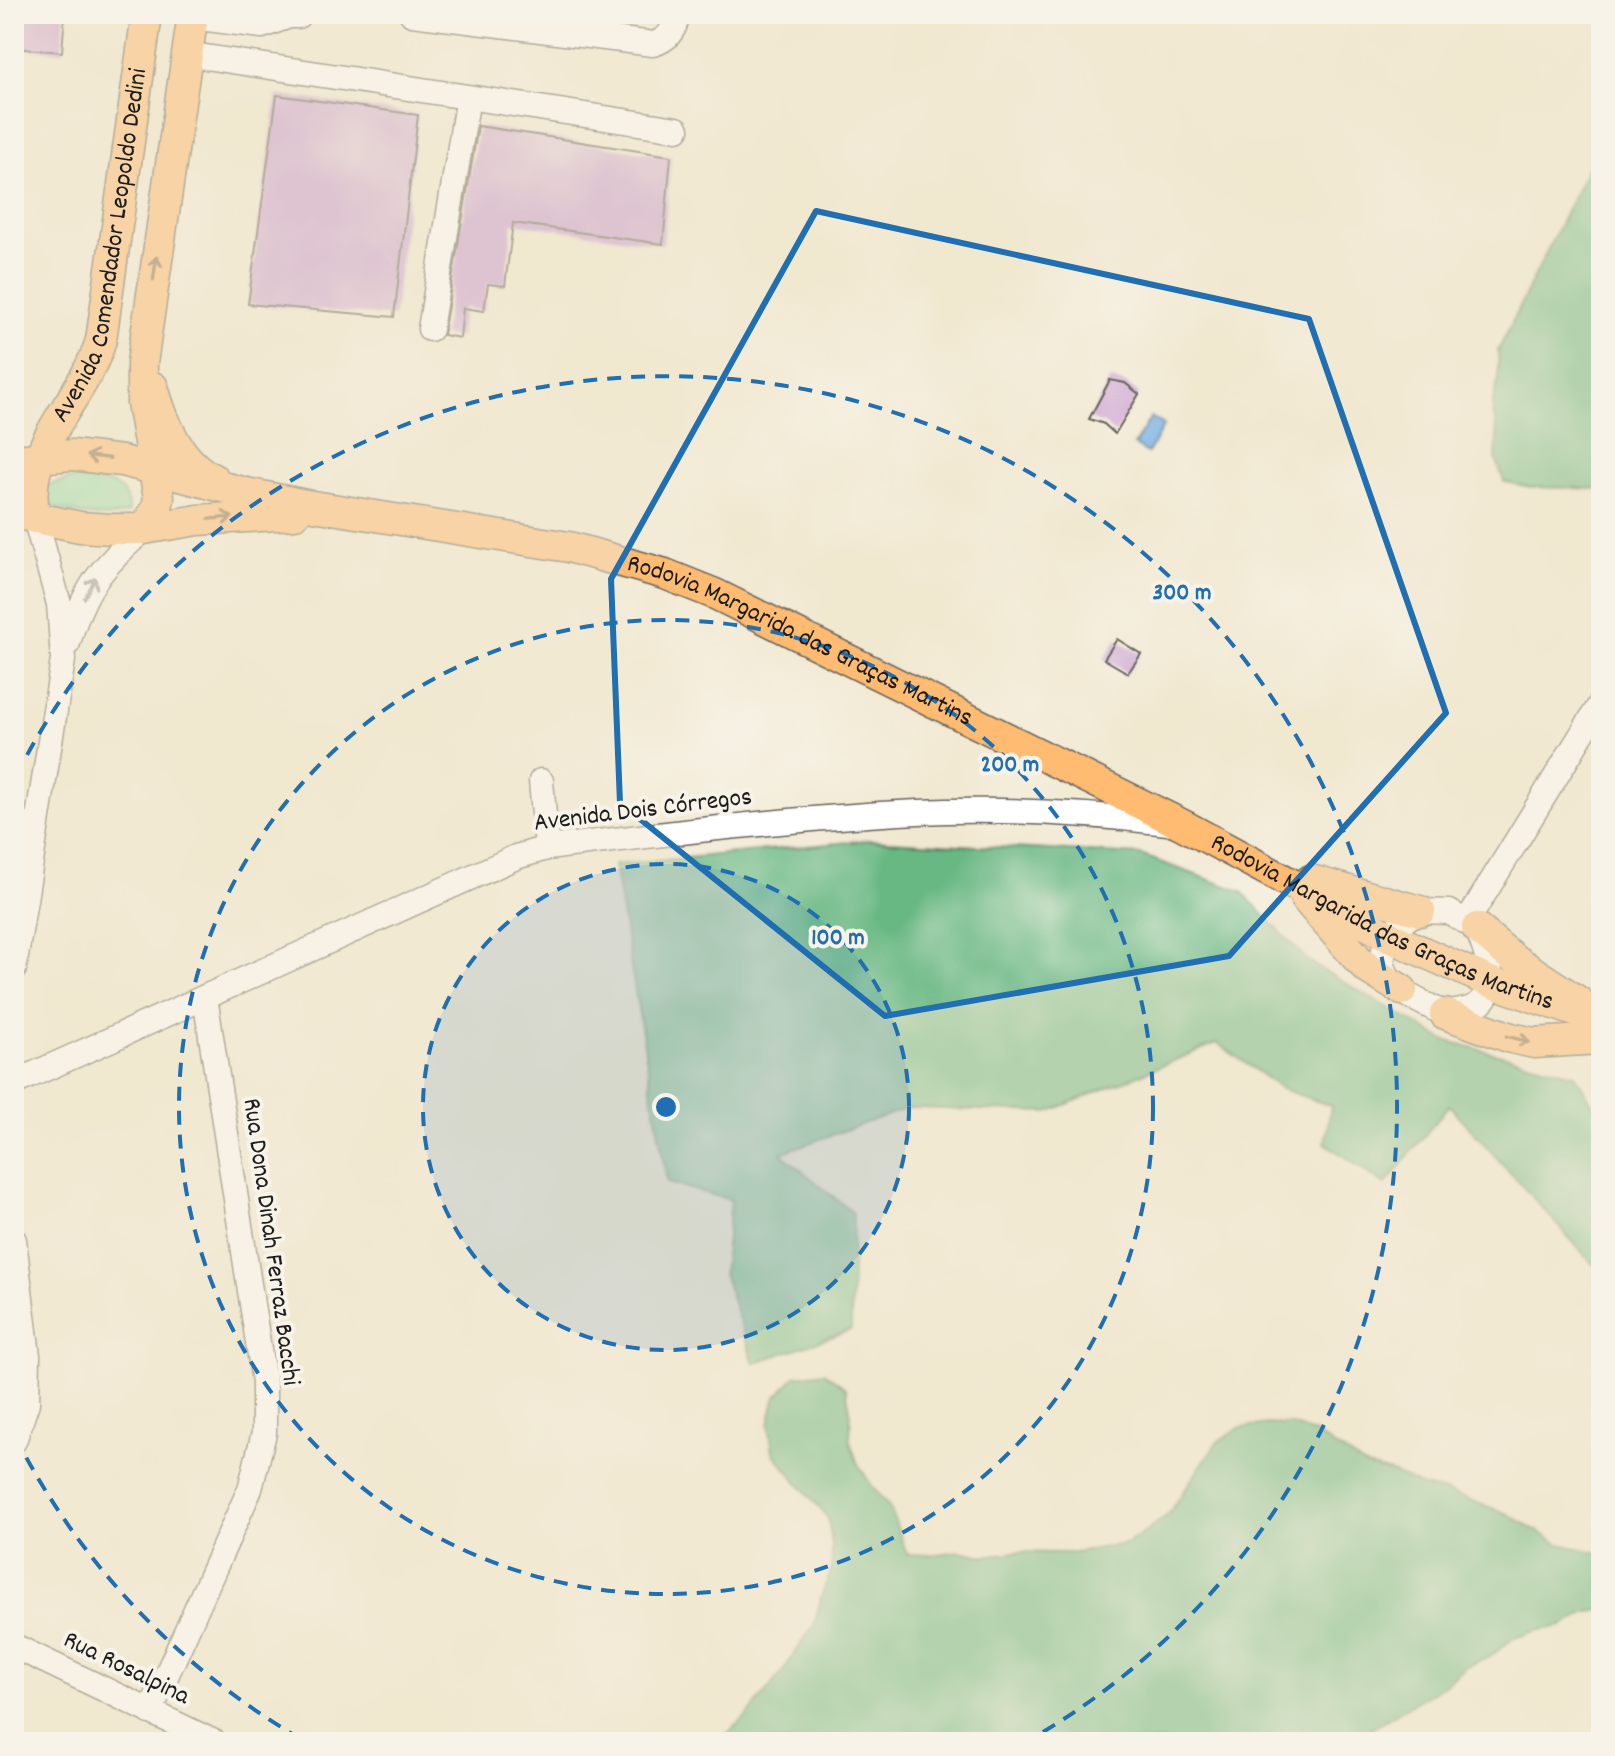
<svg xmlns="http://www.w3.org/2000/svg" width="1615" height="1756" viewBox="0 0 1615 1756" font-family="Dekko,sans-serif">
	<rect width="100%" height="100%" fill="#f7f3e8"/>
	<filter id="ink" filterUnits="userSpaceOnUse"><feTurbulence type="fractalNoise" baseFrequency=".0125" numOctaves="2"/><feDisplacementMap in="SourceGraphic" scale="16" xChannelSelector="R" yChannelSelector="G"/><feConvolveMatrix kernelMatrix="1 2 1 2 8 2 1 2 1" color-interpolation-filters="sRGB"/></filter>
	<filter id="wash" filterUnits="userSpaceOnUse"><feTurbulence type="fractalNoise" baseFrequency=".006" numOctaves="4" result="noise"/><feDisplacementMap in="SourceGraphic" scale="32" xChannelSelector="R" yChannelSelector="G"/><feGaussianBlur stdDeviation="1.8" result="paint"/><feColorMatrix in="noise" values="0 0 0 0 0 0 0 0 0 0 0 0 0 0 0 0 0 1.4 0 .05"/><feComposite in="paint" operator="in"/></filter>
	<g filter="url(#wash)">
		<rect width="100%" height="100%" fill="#f1e8d0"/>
		<!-- green -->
		<path fill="#81d79b" stroke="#4e7a5c" stroke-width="2" d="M74,478C101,482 126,478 129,512C104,522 79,514 54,508L45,495L48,485Z"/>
		<!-- forest -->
		<path fill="#68b883" stroke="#426a50" stroke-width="2" d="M1601,140V489L1530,487L1504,482L1496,459L1497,434L1492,405L1498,380V351Z
			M869,840L1141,855L1241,891L1309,962L1444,1040L1575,1074L1601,1118V1273L1449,1105L1385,1185L1325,1143L1331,1106L1282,1089L1217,1043L1048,1112L908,1108L781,1153L853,1213L851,1330L754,1363L723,1274L731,1200L667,1183L614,865Z
			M824,1372L846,1388L851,1416L850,1441L858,1464L872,1486L890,1508L907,1554L931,1555L960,1551L985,1556L1014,1552L1068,1553L1125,1544L1147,1531L1169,1513L1217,1442L1239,1428L1267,1424L1292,1425L1318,1435L1367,1467L1392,1473L1424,1487L1450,1493L1506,1513L1560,1544L1601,1553V1610L1586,1613L1563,1626L1535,1631L1512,1639L1490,1657L1467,1666L1446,1684L1348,1742H718L747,1716L783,1671L815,1623L821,1597L831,1571L832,1546L828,1518L773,1453L769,1425L775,1399L795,1376Z"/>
		<!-- water -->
		<path fill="#74b1e6" stroke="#486681" stroke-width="2" d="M1151,417L1164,425L1148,453L1134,445Z"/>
		<g id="blocks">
			<!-- building -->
			<path fill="#c89ad2" d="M14,14H65L62,52L14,48Z
				M277,95L418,115L394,317L248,304Z
				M478,126L671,156L663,244L513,223L505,286L488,284L484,311L463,308L460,338L443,335Z
				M1110,380L1125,383L1139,394L1115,434L1104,424L1089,419Z
				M1117,639L1141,654L1128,673L1104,659Z"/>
		</g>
	</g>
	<g filter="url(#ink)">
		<use href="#blocks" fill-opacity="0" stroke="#67635b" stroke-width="2"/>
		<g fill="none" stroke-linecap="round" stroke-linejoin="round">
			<!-- minor casing -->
			<g stroke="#67635b" stroke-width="27">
				<path id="minor" d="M412,14L653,44C668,40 675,29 678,14
					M192,17L262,26L289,16H298
					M186,54L677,129
					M430,329L468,97
					M68,643C84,587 102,567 144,529
					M541,781L547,848
					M1420,911L1449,912L1477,928C1485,950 1503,989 1476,1006C1468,1011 1455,1012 1445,1014C1428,1005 1404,996 1391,981C1369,954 1395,923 1420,911Z
					M1468,920L1601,703
					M14,969L63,660L59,604L35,518
					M14,1083L516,857L547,848C670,833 794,818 918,812C1001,808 1085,813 1168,823
					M14,1240L28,1356L27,1403L14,1441
					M14,1646L214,1742
					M150,1712L250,1489L264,1433V1382L205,997"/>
			</g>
			<!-- major casing -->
			<g stroke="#67635b" stroke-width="33">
				<g id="major">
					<path d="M153,387C163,423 179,463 215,480"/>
					<path id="s1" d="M14,460L72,455L122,461L246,493L301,504L569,547L665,574L715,594L1183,825L1390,937L1490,982L1601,1020"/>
					<path d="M18,514L80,527L112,529H144L198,520L295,514"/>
					<path id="s2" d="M35,518C19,448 83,402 101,340L147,14"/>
					<path d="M144,529L157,508L159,498L142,403V363L193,14"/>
					<path d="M1311,880L1420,911"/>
					<path d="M1306,899L1357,958L1368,969L1402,990"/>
					<path d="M1477,928L1514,959L1579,1002"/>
					<path d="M1445,1014L1511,1038L1534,1043L1601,1039"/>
				</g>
			</g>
			<!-- minor -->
			<use href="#minor" stroke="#fff" stroke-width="24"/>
			<!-- major -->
			<use href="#major" stroke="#febb71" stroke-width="30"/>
		</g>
		<!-- one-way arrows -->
		<defs><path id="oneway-shaft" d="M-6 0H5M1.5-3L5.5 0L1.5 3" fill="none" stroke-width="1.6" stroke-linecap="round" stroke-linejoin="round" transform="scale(2)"/></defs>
		<g stroke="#8d6c46">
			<use href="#oneway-shaft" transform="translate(155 268) rotate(-82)"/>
			<use href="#oneway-shaft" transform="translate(98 457) rotate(-173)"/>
			<use href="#oneway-shaft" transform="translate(221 518) rotate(-5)"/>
			<use href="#oneway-shaft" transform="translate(1518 1039) rotate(14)"/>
		</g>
		<use stroke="#999" href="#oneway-shaft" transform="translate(90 588) rotate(-61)"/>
	</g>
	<!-- marked area -->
	<path d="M0 0H1615V1756H0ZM816,211L1309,319L1446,713L1229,956L885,1016L620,803L611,579Z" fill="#f1e8d0" fill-opacity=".55" fill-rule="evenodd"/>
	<path fill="none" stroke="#1f6fb2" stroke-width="6" stroke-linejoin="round" d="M816,211L1309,319L1446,713L1229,956L885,1016L620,803L611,579Z"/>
	<!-- distance rings -->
	<circle cx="666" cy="1107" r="243" fill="#1f6fb2" fill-opacity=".12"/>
	<g fill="none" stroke="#1f6fb2" stroke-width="4" stroke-dasharray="14 10">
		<circle cx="666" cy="1107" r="243"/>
		<circle cx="666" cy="1107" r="487"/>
		<path d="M301 1739A730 730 0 0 1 16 1438M16 776A730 730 0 1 1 1031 1739"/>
	</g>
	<g text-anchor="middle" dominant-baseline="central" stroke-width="8" stroke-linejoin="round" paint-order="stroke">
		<!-- street labels -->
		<g font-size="26" fill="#1c1c1c" stroke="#f7f3e8">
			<text stroke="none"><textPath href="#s2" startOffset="286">Avenida Comendador Leopoldo Dedini</textPath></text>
			<text stroke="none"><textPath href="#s1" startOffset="814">Rodovia Margarida das Graças Martins</textPath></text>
			<text transform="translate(643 811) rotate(-7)">Avenida Dois Córregos</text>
			<text stroke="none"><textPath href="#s1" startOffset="1462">Rodovia Margarida das Graças Martins</textPath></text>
			<text transform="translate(270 1242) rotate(82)">Rua Dona Dinah Ferraz Bacchi</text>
			<text transform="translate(126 1669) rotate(26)">Rua Rosalpina</text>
		</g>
	</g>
	<circle cx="666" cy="1107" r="12" fill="#1f6fb2" stroke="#f7f3e8" stroke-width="4"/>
	<g font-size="24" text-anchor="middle" font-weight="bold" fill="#1f6fb2" stroke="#f7f3e8" stroke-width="8" stroke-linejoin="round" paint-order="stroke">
		<text x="1182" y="599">300 m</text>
		<text x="1010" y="771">200 m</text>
		<text x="838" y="944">100 m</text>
	</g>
	<!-- margin -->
	<rect width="1615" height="1756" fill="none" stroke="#f7f3e8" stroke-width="48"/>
</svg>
